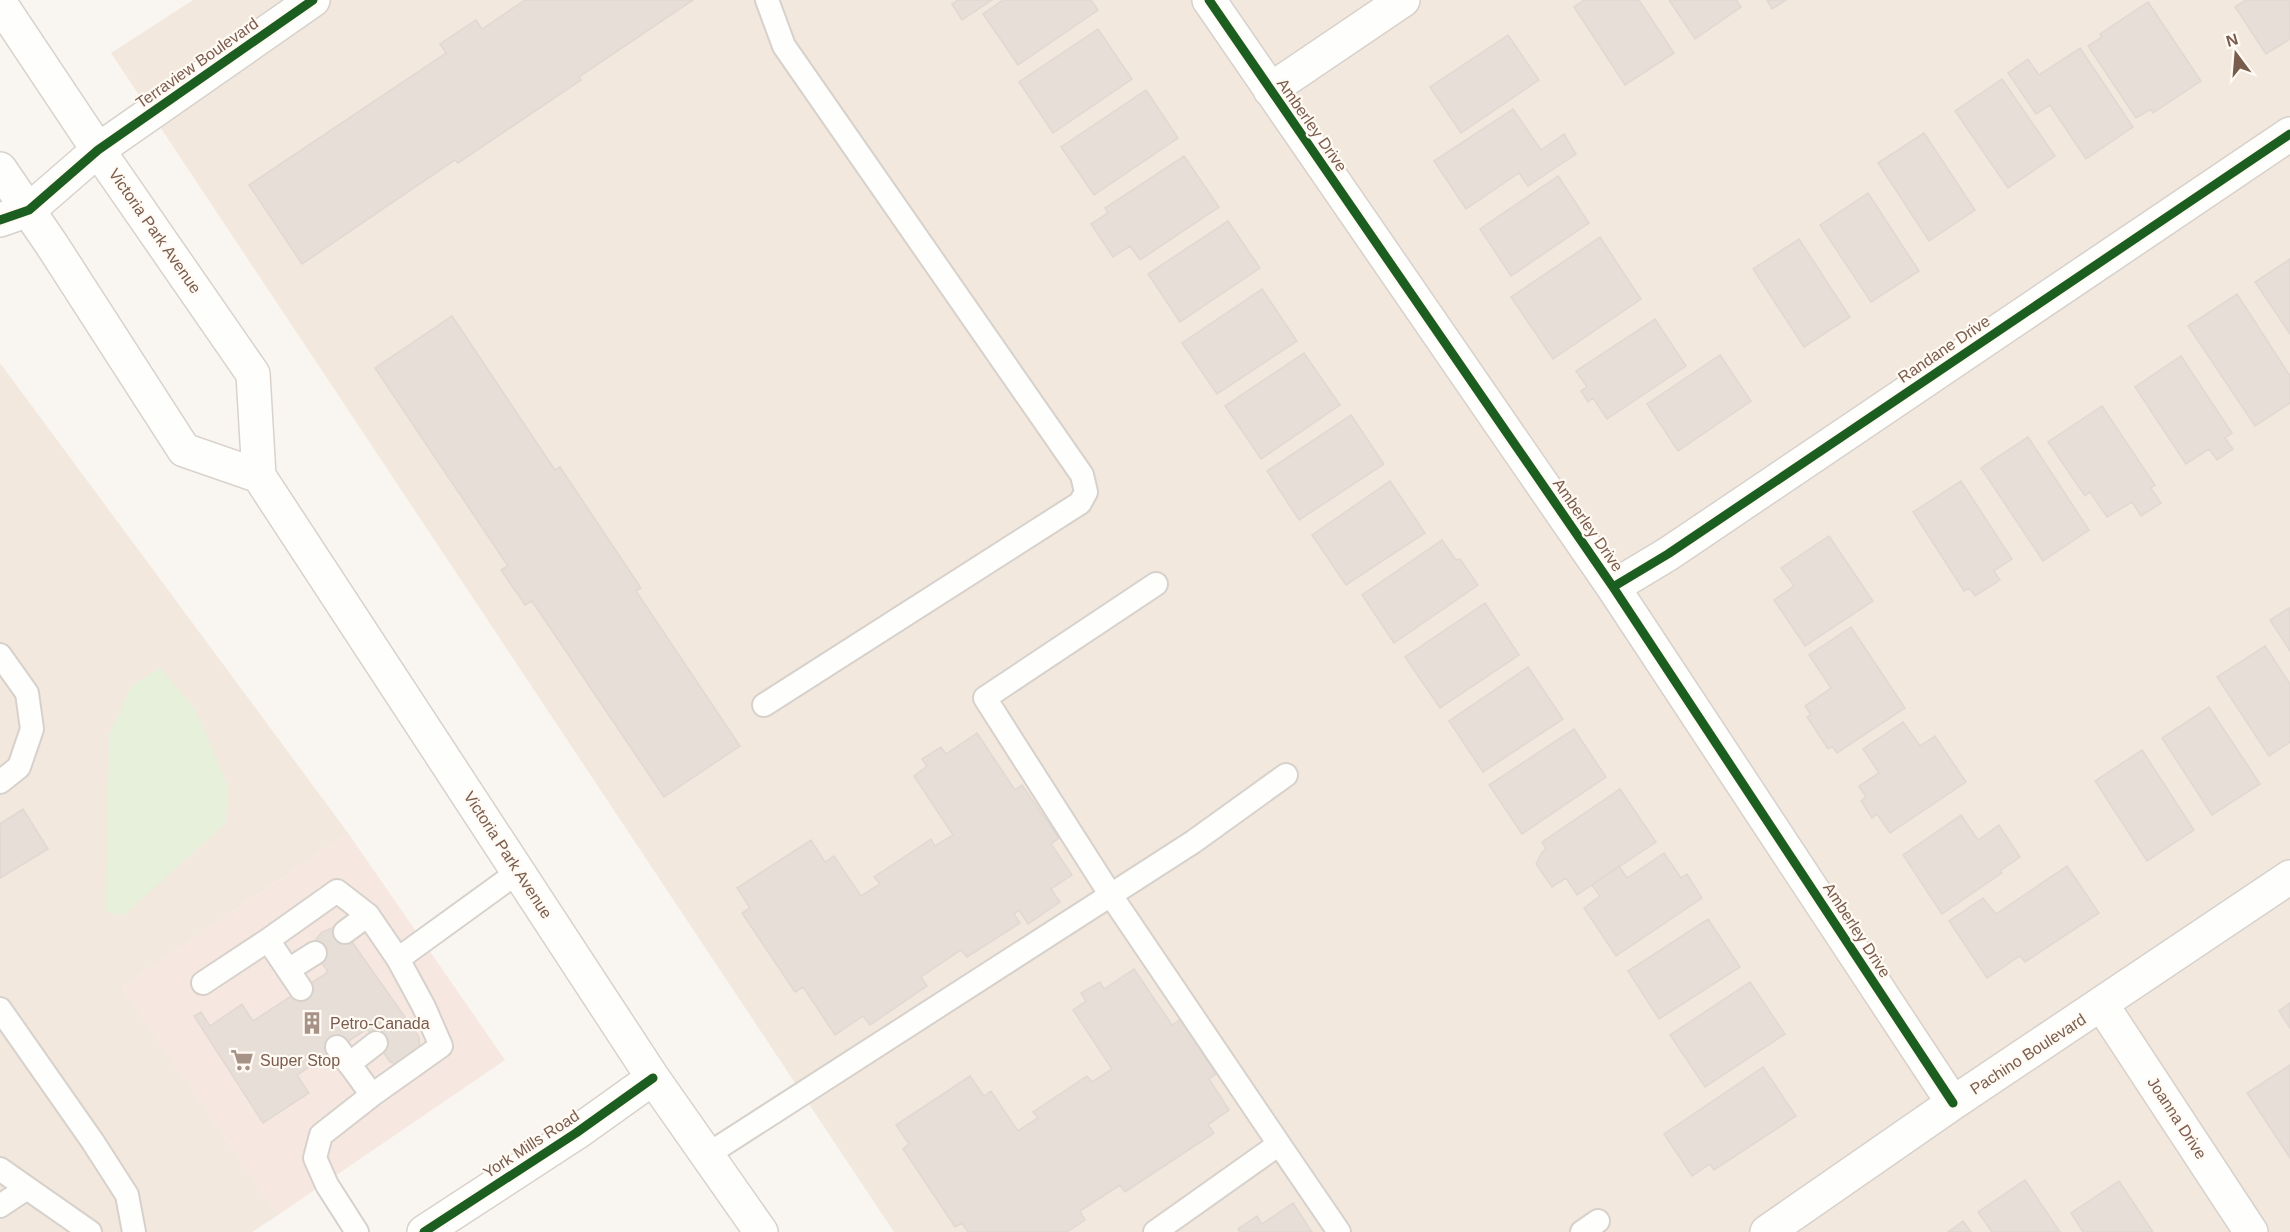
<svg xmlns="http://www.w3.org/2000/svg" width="2290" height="1232" viewBox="0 0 2290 1232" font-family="Helvetica,sans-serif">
	<rect width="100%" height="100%" fill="#f9f5f0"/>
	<!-- residential -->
	<path fill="#f2e8de" d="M193,0H2290V1232H894L111,53Z
		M0,363L348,833L122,987L278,1215L252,1232H0Z"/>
	<!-- commercial -->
	<path fill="#f6e8e1" d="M348,833L505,1060L278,1215L122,987Z"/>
	<!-- green -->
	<path fill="#e7f0db" d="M160,668L195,709L228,786L226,823L124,915L106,912L109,736L131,686Z"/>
	<!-- building -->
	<path fill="#e6ded7" stroke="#e2d8d2" stroke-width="1.5" d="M525,0H693L579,77L581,80L458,163L455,160L302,264L249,185L446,53L440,44L476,20L482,29Z
		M958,0H992L962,20L952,4Z
		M1003,0H1091L1098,10L1018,65L983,14Z
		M1584,0H1639L1674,53L1625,85L1574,7Z
		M1669,0H1736L1741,7L1695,39Z
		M1767,0H1786L1772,9Z
		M2246,0H2290V39L2266,54L2235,7Z
		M2148,2L2201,81L2153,113L2151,109L2136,118L2088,46L2102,37L2100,34Z
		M1098,29L1132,79L1053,133L1019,82Z
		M1508,35L1539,80L1461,133L1430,87Z
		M2080,48L2133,127L2086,159L2050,105L2036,114L2008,73L2028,59L2039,75Z
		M2002,79L2055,156L2008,188L1955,111Z
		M1146,90L1178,138L1094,195L1061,147Z
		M1513,109L1541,150L1564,134L1576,154L1528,186L1519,173L1466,209L1434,161Z
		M1924,133L1975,210L1929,241L1878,163Z
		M1184,156L1219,207L1140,260L1130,246L1113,257L1091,224L1108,213L1105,208Z
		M1558,176L1589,223L1511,276L1480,229Z
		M1868,193L1919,271L1871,302L1820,225Z
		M1228,221L1260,268L1180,322L1148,274Z
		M1600,237L1641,299L1553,359L1511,297Z
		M1799,239L1850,317L1804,347L1753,269Z
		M2290,259V334L2255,282Z
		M1262,289L1297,341L1217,394L1182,343Z
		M2237,294L2290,376V403L2255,426L2188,326Z
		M452,316L555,470L560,467L641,588L636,591L740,746L664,797L532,601L525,605L501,570L508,566L375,368Z
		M1655,319L1686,366L1607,419L1593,398L1588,402L1581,391L1587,387L1576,371Z
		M1304,353L1340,405L1261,459L1225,406Z
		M1720,355L1751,401L1678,451L1647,404Z
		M2181,356L2232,433L2225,438L2233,449L2217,460L2209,449L2186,464L2135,387Z
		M2102,406L2155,485L2151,488L2161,503L2141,516L2132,502L2107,517L2090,492L2085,496L2048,442Z
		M1351,415L1384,464L1299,520L1267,471Z
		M2028,437L2089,530L2043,561L1981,468Z
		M1390,481L1425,533L1346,585L1312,535Z
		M1961,481L2012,559L1994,571L2000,580L1975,596L1969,588L1964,591L1913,512Z
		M1829,536L1873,601L1805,646L1774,600L1794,586L1781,568Z
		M1442,540L1456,560L1460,559L1478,585L1394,643L1362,595Z
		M1485,603L1519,655L1440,708L1405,657Z
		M2289,608L2290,609V651L2270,620Z
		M1851,627L1905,708L1837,753L1832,746L1828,749L1807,717L1811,715L1805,706L1831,688L1809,655Z
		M2265,646L2290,684V742L2269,756L2217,677Z
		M1528,667L1563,719L1483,772L1449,721Z
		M2209,707L2260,784L2212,815L2162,738Z
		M1903,722L1920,746L1935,736L1966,782L1890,833L1877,814L1872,818L1861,801L1866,797L1859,786L1879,773L1863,749Z
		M1574,729L1606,777L1522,834L1489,785Z
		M977,733L1015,790L1022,785L1059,838L1051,844L1072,875L1051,889L1060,902L1028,924L1019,910L1014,914L1020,923L967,957L961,950L921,977L927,986L870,1025L863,1016L835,1035L803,987L795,992L742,913L750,908L737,888L811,840L825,862L834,856L861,896L880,884L874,877L931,839L935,846L953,835L914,776L927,766L922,759L941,747L946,754Z
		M2142,750L2194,830L2147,861L2095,781Z
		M1620,789L1656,842L1577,895L1566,878L1552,887L1536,864L1542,852L1546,849L1542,842Z
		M23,809L48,849L0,878V824Z
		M1961,815L1978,840L1999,825L2020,857L2000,871L2002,873L1942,914L1903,855Z
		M1664,853L1681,878L1687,874L1702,898L1616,956L1584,908L1600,896L1592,885L1619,866L1627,878Z
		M2067,866L2099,913L2025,962L2020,956L1987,978L1949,921L1983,898L1996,914Z
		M1708,919L1740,967L1659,1019L1628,971Z
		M335,927L343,929L419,1037L420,1050L398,1064L390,1062L367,1029L297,1075L309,1093L263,1123L194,1016L201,1012L210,1026L242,1004L253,1021L328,972L315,953L316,939L322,932Z
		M1134,969L1172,1025L1181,1019L1216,1074L1209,1079L1229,1110L1208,1125L1214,1133L1125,1192L1120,1185L1080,1211L1085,1220L1067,1232H968L962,1223L955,1227L903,1149L909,1144L896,1125L970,1076L984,1096L991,1091L1018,1131L1038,1118L1033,1112L1087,1076L1092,1082L1112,1069L1073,1010L1086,1001L1081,993L1100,982L1104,989Z
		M1750,982L1785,1034L1705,1087L1670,1035Z
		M2290,1003V1028L2279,1011Z
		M2290,1065V1158L2247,1093Z
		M1763,1067L1796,1116L1714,1170L1710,1164L1692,1176L1664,1134Z
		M2025,1180L2060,1232H1992L1978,1212Z
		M2119,1181L2153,1232H2083L2071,1213Z
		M1293,1203L1312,1232H1240L1238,1229L1257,1216L1262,1224Z
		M1963,1221L1971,1232H1948Z"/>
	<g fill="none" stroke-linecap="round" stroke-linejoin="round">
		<!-- lane casing -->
		<g stroke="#d7d1cb" stroke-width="26">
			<path id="lane" d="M0,655L27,693L32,729L19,767L0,782
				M764,705L1080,503L1086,492L1082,475L784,46L767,0
				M345,932L368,915
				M268,940L301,989
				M288,970L315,953
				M203,983L268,940L337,891L368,915L398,959L518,872
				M0,1009L93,1142L127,1195L134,1232
				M337,1047L372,1095L441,1046L424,1007L398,959
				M349,1064L376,1043
				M1279,1144L1339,1232
				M707,1155L1193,842L1286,775
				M0,1169L27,1188
				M0,1206L27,1188L90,1232
				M357,1232L327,1185L315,1158L321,1135L372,1095
				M1155,1232L1279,1144L1110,894L985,698L1156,584
				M1582,1232L1598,1221"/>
		</g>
		<!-- street casing -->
		<g stroke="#d7d1cb" stroke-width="36">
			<path id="street" d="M1209,0L1613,587L1953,1103
				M1270,90L1403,0
				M98,150L313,0
				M0,220L29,210
				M1613,587L1668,554L2290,134
				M2102,1005L2251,1232
				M1767,1232L1953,1103L2290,877"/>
		</g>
		<!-- secondary casing -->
		<g stroke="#d9d2cb" stroke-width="36">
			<path id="secondary" d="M0,3L98,150L253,374L259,476L653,1078L761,1232
				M0,169L52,245L184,450L259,476
				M29,210L98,150
				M424,1232L576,1133L653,1078"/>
		</g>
		<!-- lane -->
		<use href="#lane" stroke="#fefefd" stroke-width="22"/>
		<!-- street -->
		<use href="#street" stroke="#fefefd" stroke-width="33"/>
		<!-- secondary -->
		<use href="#secondary" stroke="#fefefd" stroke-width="33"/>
		<!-- cycleway casing -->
		<g stroke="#fffaf3" stroke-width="13">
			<path id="cycleway" d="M1209,0L1613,587L1953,1103
				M0,220L29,210L98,150L313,0
				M1613,587L1668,554L2290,134
				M424,1232L576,1133L653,1078"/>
		</g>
		<!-- cycleway -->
		<use href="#cycleway" stroke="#1b5e20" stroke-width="9"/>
	</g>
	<!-- icons -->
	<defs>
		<g id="building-bare" transform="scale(1.8)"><path d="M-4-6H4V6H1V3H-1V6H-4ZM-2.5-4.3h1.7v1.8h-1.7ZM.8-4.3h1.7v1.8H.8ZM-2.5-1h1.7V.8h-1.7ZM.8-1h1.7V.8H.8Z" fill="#a69286" stroke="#fffaf3" stroke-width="2.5" paint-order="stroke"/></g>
		<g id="supermarket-bare" transform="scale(1.8)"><path d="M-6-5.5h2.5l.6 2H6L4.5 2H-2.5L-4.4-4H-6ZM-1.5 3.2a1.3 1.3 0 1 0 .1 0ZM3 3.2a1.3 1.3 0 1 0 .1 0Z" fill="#a69286" stroke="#fffaf3" stroke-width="2.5" paint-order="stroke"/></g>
	</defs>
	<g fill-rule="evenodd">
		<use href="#building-bare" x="312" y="1023"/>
		<use href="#supermarket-bare" x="242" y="1060"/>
	</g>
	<g text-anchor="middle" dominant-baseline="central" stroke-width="4.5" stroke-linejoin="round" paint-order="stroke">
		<!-- street labels -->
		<g font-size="16" fill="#7a5c4d" stroke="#fffaf3">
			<text transform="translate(197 63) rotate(-35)">Terraview Boulevard</text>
			<text transform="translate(1312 125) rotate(55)">Amberley Drive</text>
			<text transform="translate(155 231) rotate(55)">Victoria Park Avenue</text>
			<text transform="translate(1944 349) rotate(-34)">Randane Drive</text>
			<text transform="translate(1588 525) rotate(55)">Amberley Drive</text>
			<text transform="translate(508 855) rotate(57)">Victoria Park Avenue</text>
			<text transform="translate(1857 930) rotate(57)">Amberley Drive</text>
			<text transform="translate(2028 1054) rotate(-33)">Pachino Boulevard</text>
			<text transform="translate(2177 1118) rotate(57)">Joanna Drive</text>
			<text transform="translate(531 1144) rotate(-33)">York Mills Road</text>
		</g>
		<!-- poi labels -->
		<g font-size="16" fill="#7a5c4d" stroke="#fffaf3" text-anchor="start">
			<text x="330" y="1023">Petro-Canada</text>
			<text x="260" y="1060">Super Stop</text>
		</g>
	</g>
	<!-- north arrow -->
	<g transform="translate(2236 54) rotate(344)" stroke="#fffaf3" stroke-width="4.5" paint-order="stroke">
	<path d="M0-4.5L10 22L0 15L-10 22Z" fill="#7a5c4d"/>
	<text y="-9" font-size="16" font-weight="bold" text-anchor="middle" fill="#7a5c4d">N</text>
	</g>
</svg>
